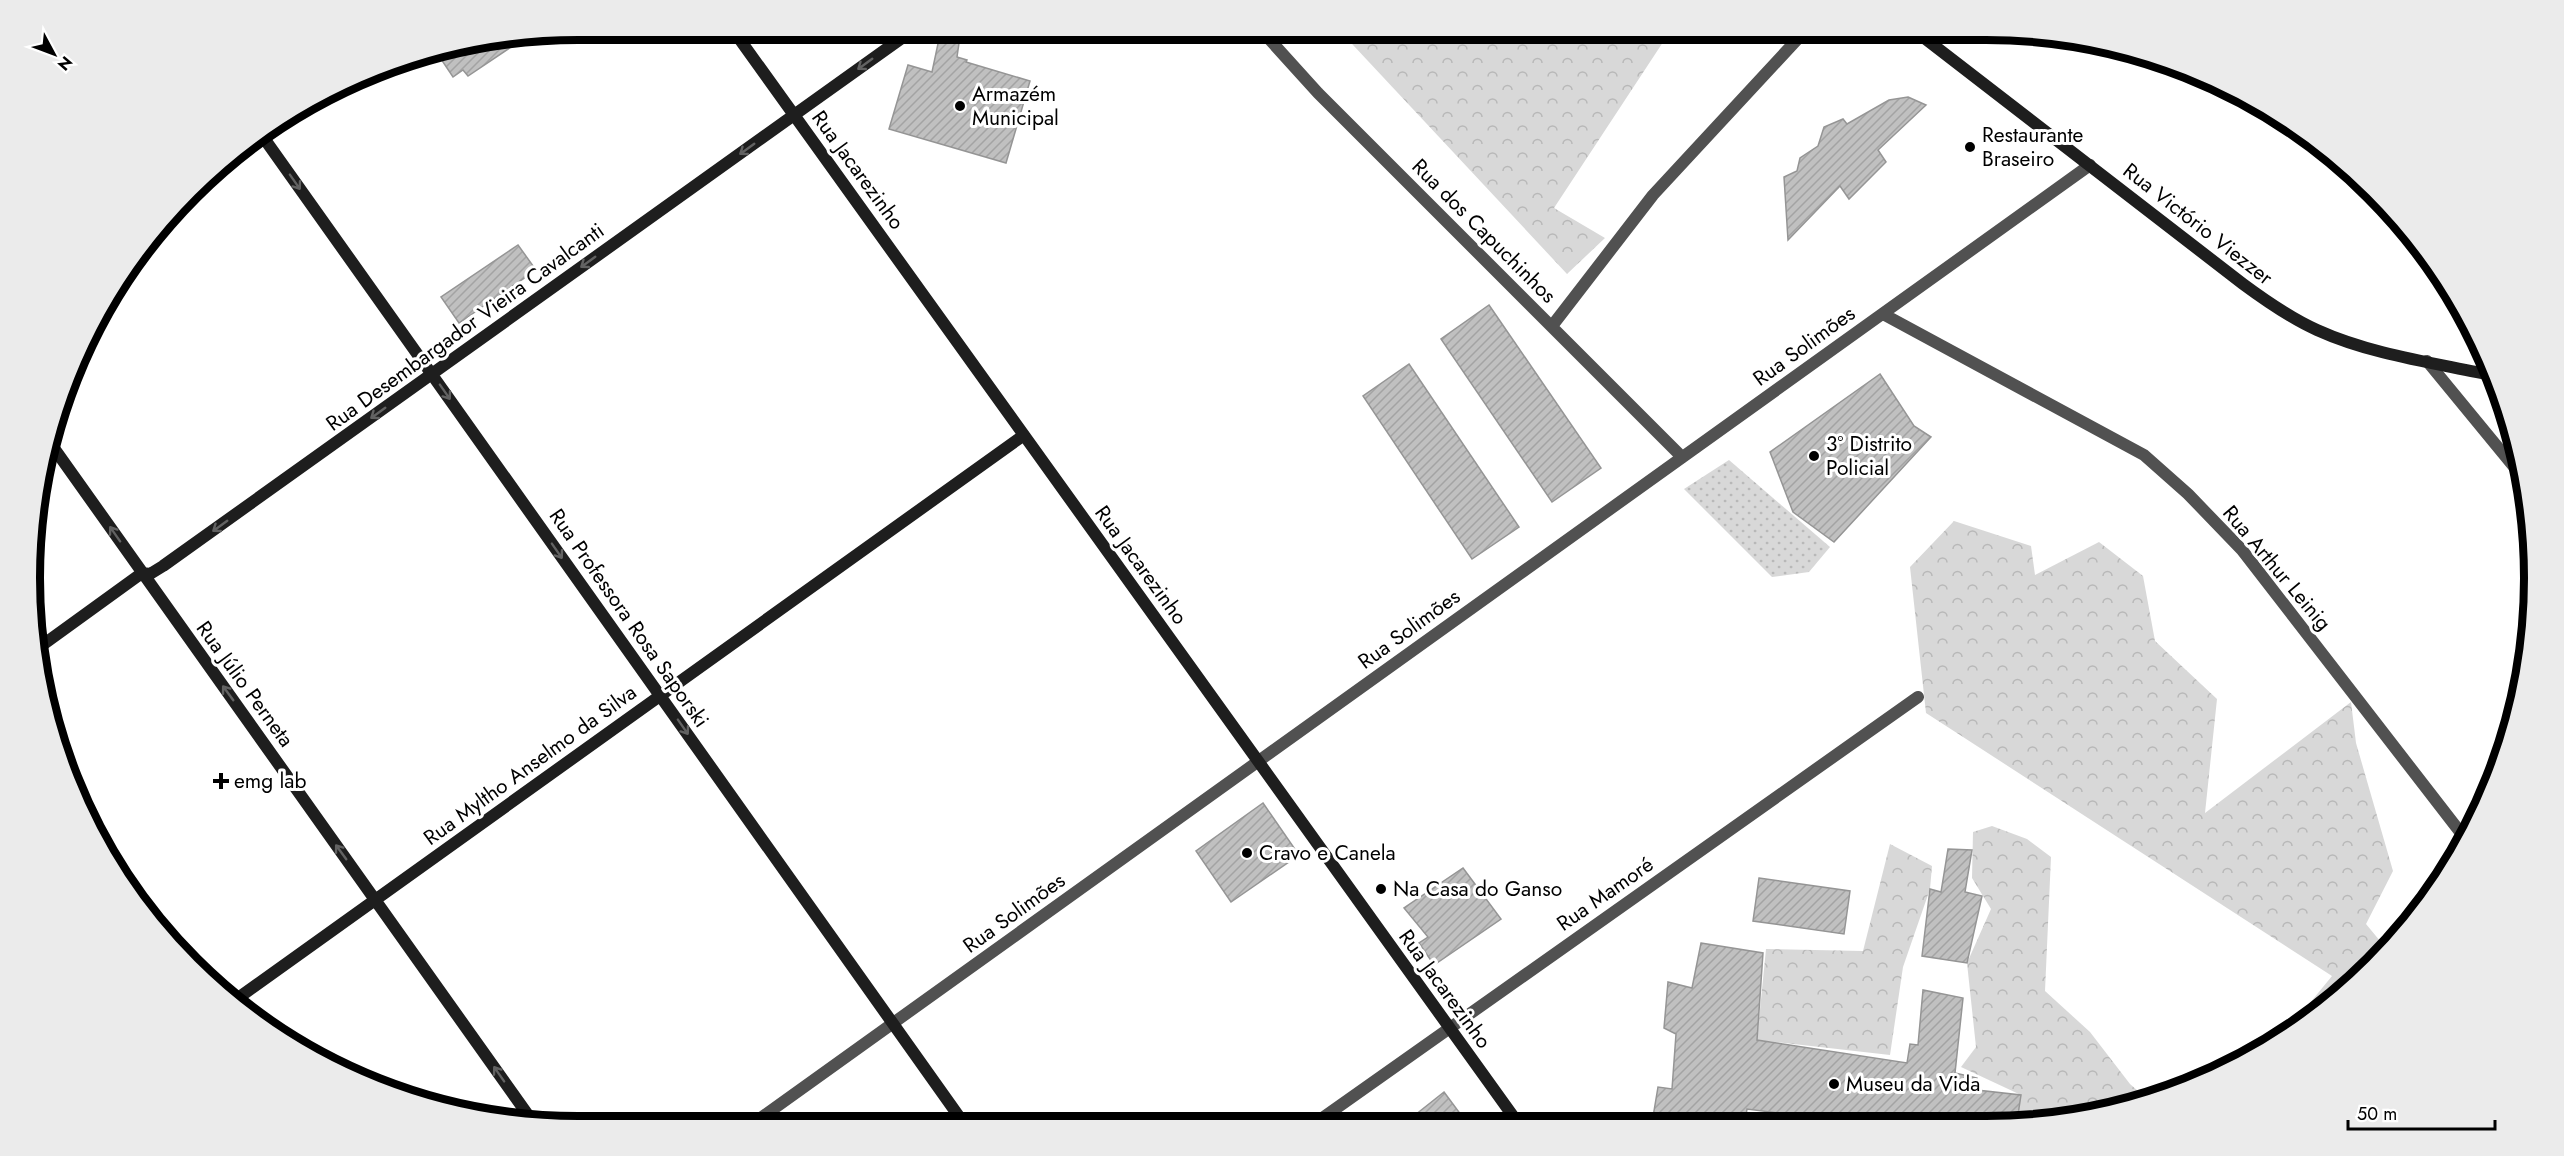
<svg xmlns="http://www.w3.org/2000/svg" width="2564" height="1156" viewBox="0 0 2564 1156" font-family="Jost,sans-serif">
	<defs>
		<pattern id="forest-crowns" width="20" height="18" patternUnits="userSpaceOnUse" patternTransform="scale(1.5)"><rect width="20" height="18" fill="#d8d8d8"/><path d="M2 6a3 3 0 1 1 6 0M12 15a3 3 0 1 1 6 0" fill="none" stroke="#b8b8b8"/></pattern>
		<pattern id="park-dots" width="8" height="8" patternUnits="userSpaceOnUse" patternTransform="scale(1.5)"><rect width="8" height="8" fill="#d8d8d8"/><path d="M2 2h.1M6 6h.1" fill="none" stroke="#b8b8b8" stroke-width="1.8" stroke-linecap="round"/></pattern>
		<pattern id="building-hatch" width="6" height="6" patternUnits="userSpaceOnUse" patternTransform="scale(1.5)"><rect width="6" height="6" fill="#c0c0c0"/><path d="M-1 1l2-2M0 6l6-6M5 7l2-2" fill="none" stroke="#a3a3a3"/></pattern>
	</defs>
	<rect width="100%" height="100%" fill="#fff"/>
	<!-- forest -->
	<path fill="url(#forest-crowns)" d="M1339,30H1671L1554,208L1605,238L1567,274Z
		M1954,521L2031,546L2035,575L2099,542L2143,576L2155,641L2217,699L2205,813L2351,702L2356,743L2393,871L2366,924L2385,947L2320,1013L2287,1031L2332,976L1926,713L1910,567Z
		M1992,826L2027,839L2051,857L2045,991L2090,1032L2130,1084L2146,1098L2058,1121H2017L2021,1095L1961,1067L1976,1047L1967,963L1991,909L1972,878L1973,832Z
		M1890,844L1932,866L1930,889L1903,967L1890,1055L1757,1040L1766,949L1863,951Z"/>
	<!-- park -->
	<path fill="url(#park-dots)" d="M1729,460L1830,547L1809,572L1772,577L1684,489Z"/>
	<!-- building -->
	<path fill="url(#building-hatch)" stroke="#959595" stroke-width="1.5" d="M523,39L468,76L463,70L453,77L437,53Z
		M939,39L959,43L957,57L967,60L966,62L1030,81L1006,163L889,129L908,65L932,72Z
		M1908,97L1926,105L1878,150L1886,162L1849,199L1840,186L1788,240L1784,177L1797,171L1800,158L1818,146L1824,127L1843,119L1847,124L1889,100Z
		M518,245L536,270L459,323L441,297Z
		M1489,305L1601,468L1552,502L1441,339Z
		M1409,364L1519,527L1472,559L1363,396Z
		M1880,374L1914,426L1931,437L1834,542L1793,512L1770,452Z
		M1263,803L1299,855L1231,902L1196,851Z
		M1948,849L1972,850L1965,892L1982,896L1967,963L1922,956L1930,889L1941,892Z
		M1463,868L1501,919L1434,965L1419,943L1428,937L1404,908Z
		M1759,878L1850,891L1844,934L1753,921Z
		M1701,943L1763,953L1757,1040L1907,1063L1910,1044L1918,1045L1923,990L1963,998L1955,1073L1977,1078V1090L2021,1095L2017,1121L1846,1122L1747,1109L1745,1122L1652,1123L1658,1087L1672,1089L1676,1034L1664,1028L1668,982L1692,988Z
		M1444,1092L1467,1123H1405Z"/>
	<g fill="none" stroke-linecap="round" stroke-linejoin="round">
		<!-- street -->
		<path stroke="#515151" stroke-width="12" d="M1261,30L1318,93L1682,457
			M1883,314L2144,455L2188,494L2242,550L2464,837
			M1552,326L1653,195L1806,30
			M2427,361L2524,479
			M1314,1124L1918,697
			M751,1125L2090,165"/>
		<!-- secondary -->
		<path stroke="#1e1e1e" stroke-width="12" d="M733,30L1518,1123
			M1914,30L2243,284C2266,301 2290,318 2317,330C2372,355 2436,363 2495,376
			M261,134L965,1125
			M51,444L533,1122
			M37,649L142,573L150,574L163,566L913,30
			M234,1001L1024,435"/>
	</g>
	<!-- one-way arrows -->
	<defs><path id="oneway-shaft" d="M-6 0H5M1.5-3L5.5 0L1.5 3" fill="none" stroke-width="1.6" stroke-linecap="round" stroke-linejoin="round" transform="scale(1.5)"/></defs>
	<g stroke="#626262">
		<use href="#oneway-shaft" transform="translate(865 64) rotate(144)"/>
		<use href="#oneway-shaft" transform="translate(747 149) rotate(144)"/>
		<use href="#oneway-shaft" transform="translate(295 182) rotate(55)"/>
		<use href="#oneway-shaft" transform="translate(588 262) rotate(144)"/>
		<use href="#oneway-shaft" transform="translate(445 392) rotate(55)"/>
		<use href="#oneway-shaft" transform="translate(378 413) rotate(144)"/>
		<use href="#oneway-shaft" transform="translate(220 526) rotate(144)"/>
		<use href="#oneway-shaft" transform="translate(115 534) rotate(-125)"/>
		<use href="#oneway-shaft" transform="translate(557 551) rotate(55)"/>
		<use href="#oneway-shaft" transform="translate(228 693) rotate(-126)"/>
		<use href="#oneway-shaft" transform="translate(683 727) rotate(55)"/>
		<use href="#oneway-shaft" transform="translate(341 852) rotate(-126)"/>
		<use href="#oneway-shaft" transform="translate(499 1074) rotate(-125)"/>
	</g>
	<!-- markers -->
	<g fill="#000" stroke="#fff" stroke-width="2">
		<circle cx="960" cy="106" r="6"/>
		<circle cx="1970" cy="147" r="6"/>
		<circle cx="1814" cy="456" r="6"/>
		<path d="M218 772h6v6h6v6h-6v6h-6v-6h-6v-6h6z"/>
		<circle cx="1247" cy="853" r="6"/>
		<circle cx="1381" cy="889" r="6"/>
		<circle cx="1834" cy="1084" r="6"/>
	</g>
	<g text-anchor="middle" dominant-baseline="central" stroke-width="6" stroke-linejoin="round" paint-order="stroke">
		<!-- poi labels -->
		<g font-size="21" fill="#000" stroke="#fff" text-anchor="start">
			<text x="972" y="94">Armazém<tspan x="972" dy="24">Municipal</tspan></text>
			<text x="1982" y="135">Restaurante<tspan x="1982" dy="24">Braseiro</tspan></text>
			<text x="1826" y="444">3º Distrito<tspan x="1826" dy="24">Policial</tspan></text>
			<text x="234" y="781">emg lab</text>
			<text x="1259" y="853">Cravo e Canela</text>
			<text x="1393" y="889">Na Casa do Ganso</text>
			<text x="1846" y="1084">Museu da Vida</text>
		</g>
		<!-- street labels -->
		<g font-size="21" fill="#000" stroke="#fff">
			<text transform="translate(858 170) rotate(54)">Rua Jacarezinho</text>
			<text transform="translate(2198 224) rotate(38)">Rua Victório Viezzer</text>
			<text transform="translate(1484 231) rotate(45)">Rua dos Capuchinhos</text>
			<text transform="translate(465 327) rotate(-36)">Rua Desembargador Vieira Cavalcanti</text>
			<text transform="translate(1804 346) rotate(-36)">Rua Solimões</text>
			<text transform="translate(1141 565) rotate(54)">Rua Jacarezinho</text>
			<text transform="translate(2277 568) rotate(50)">Rua Arthur Leinig</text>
			<text transform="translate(629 618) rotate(55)">Rua Professora Rosa Saporski</text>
			<text transform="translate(1409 629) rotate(-36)">Rua Solimões</text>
			<text transform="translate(245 684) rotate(54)">Rua Júlio Perneta</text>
			<text transform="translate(530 765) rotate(-36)">Rua Myltho Anselmo da Silva</text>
			<text transform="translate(1605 894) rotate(-35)">Rua Mamoré</text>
			<text transform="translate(1014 913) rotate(-36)">Rua Solimões</text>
			<text transform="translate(1445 989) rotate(54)">Rua Jacarezinho</text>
		</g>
	</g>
	<!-- crop -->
	<path d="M0 0H2564V1156H0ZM578 40H1986A538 538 0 0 1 2524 578V578A538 538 0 0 1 1986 1116H578A538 538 0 0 1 40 578V578A538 538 0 0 1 578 40Z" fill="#ebebeb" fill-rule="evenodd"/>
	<path fill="none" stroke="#000" stroke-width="8" d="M578 40H1986A538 538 0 0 1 2524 578V578A538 538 0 0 1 1986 1116H578A538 538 0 0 1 40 578V578A538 538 0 0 1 578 40Z"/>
	<!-- north arrow -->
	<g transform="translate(54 54) rotate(131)" stroke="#ffffff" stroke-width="4.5" paint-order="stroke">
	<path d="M0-4.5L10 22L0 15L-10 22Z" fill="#000000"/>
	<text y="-9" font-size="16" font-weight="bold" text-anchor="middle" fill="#000000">N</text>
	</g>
	<!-- scale -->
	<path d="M2348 1120v9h147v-9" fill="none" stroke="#000000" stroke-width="3"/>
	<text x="2357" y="1120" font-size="18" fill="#000000" stroke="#ffffff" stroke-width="4.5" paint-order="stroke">50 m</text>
</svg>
